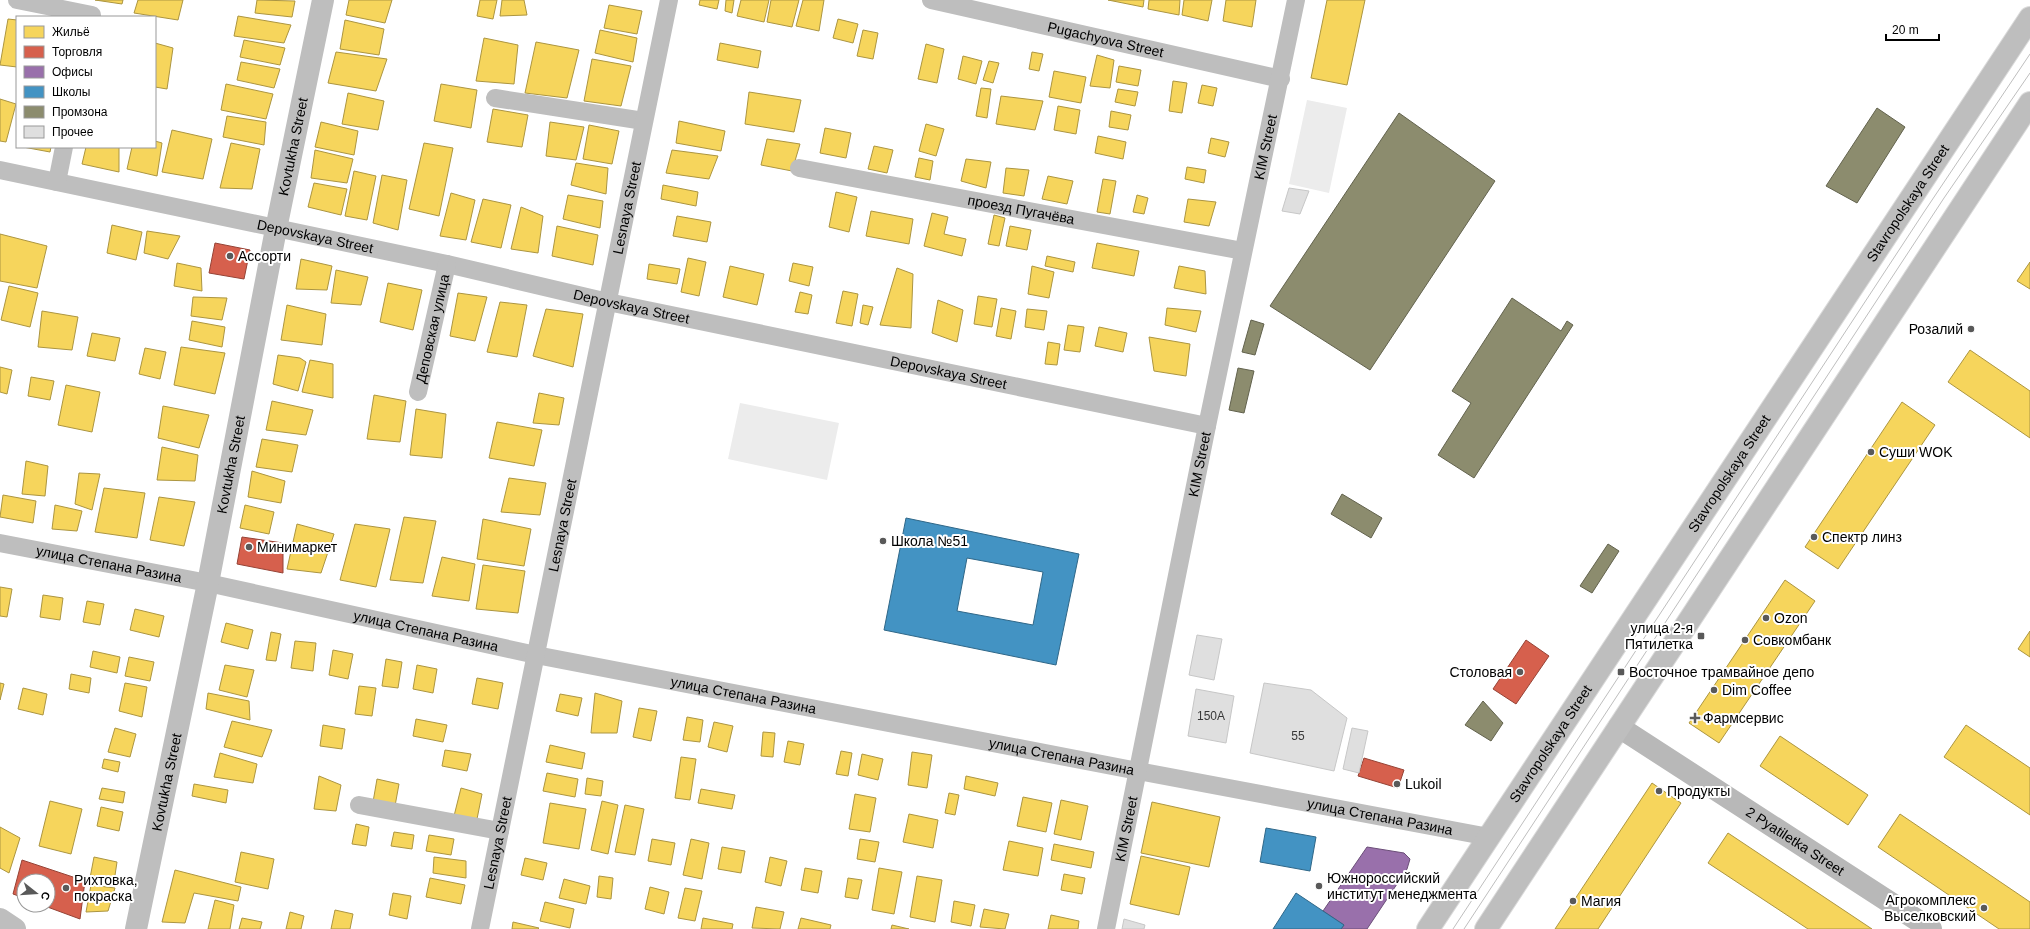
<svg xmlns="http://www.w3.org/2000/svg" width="2030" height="929" viewBox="0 0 2030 929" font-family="Helvetica,sans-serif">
	<rect width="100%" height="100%" fill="#fff"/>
	<!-- green -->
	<path fill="#ececec" d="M1307,100L1347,108L1329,193L1289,184Z
		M740,403L839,423L827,480L728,459Z"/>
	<!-- homes -->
	<path fill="#f6d55c" stroke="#ac9540" d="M95,0H123L122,4Z
		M138,0H183L178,20L134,13Z
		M257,0L295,1L292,17L255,13Z
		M349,0H392L385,23L346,15Z
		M480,0H497L493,19L477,16Z
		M502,0H524L527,15L500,16Z
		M700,0H719L717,9L699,5Z
		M726,0H734L732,13L725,11Z
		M741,0H769L764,22L737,16Z
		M771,0H799L792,27L767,22Z
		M803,0H824L819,31L796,26Z
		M1108,0H1144L1143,7Z
		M1149,0H1180L1179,15L1148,9Z
		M1184,0H1212L1208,21L1182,15Z
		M1226,0H1256L1252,27L1223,21Z
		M1327,0H1365L1347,85L1311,78Z
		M609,5L642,11L637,34L604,28Z
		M238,16L291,25L284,43L234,36Z
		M8,19L17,20V67L0,65Z
		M838,19L858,24L853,43L833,38Z
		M345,20L384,29L379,55L340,49Z
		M600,30L637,38L633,62L595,53Z
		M863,30L878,33L873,59L857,56Z
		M484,38L518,45L514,84L476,81Z
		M244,40L285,48L280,65L240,57Z
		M536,42L579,50L567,98L525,93Z
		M155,43L173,48L167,89L155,87Z
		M720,43L761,51L758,68L717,60Z
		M926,44L944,49L937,83L918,79Z
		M336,52L387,59L376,91L328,83Z
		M1032,52L1043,54L1039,71L1029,69Z
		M1097,55L1114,60L1110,88L1090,86Z
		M963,56L982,61L976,84L958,79Z
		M592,59L631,66L621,106L584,101Z
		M989,61L999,63L993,83L983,80Z
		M241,62L280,69L274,88L237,80Z
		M1119,66L1141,70L1138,86L1116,82Z
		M1054,71L1086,77L1081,103L1049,97Z
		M1173,81L1187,83L1182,113L1169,111Z
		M226,84L273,94L266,119L221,110Z
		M441,84L477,90L471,128L434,121Z
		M1202,85L1217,88L1213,106L1198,103Z
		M981,88L991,89L987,118L976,116Z
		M1118,89L1138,92L1135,106L1115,102Z
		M749,92L801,100L794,132L745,124Z
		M348,93L384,101L378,130L342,124Z
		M1001,96L1043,101L1035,130L996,124Z
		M0,99L16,104L6,142L0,141Z
		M1058,106L1080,110L1076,134L1054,130Z
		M493,109L528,115L522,147L487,142Z
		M1111,111L1131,115L1128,130L1109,127Z
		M227,116L266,122L264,145L223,137Z
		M679,121L725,131L721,151L676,143Z
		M321,122L358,131L354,155L315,147Z
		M550,122L584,127L576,160L546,156Z
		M926,124L944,129L936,156L919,151Z
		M589,125L619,131L612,164L583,159Z
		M825,128L851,133L846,158L820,153Z
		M172,130L212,139L203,179L162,172Z
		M1098,136L1126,142L1123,159L1095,153Z
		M1211,138L1229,142L1225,157L1208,153Z
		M767,139L800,144L792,171L761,165Z
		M155,141L162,143L157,176L127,169L132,147H155Z
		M231,143L260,149L252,189L220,188Z
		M424,143L453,148L439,216L409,209Z
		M874,146L893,150L887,173L868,169Z
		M23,147H51L50,152Z
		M86,147H119V172L82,164Z
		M315,150L353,159L347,183L311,178Z
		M672,150L718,156L709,179L666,173Z
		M919,158L933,161L930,180L915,177Z
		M966,159L991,162L986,188L961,181Z
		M576,163L608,168L606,194L571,185Z
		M1187,167L1206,170L1204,183L1185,179Z
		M1006,168L1029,170L1024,196L1003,193Z
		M354,171L376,176L367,220L345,216Z
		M382,175L407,180L398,230L373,223Z
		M1048,176L1073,181L1067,204L1042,199Z
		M1103,179L1116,181L1110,214L1097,212Z
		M314,183L347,189L341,215L308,207Z
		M663,185L698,192L696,206L661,199Z
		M836,192L857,197L849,232L829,227Z
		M451,193L475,200L466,240L440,236Z
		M568,195L603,201L600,228L563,219Z
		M1137,195L1148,198L1144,214L1133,212Z
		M483,199L511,205L501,248L471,242Z
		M1188,199L1216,202L1209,226L1184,222Z
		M521,207L543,216L538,253L511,249Z
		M871,211L913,219L909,244L866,236Z
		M932,213L948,217L944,234L966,239L962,256L924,246Z
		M994,215L1005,218L999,246L988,244Z
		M677,216L711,222L707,242L673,236Z
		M112,225L142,232L136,260L107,253Z
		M557,226L598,235L593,265L552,256Z
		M1010,226L1031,230L1027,250L1006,246Z
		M147,231L180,236L168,259L144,253Z
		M0,234L47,246L37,288L0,281Z
		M1097,243L1139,251L1134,276L1092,268Z
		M1047,256L1075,262L1073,272L1045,266Z
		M688,258L706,262L699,296L681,292Z
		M301,259L332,266L327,290L296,289Z
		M2030,262V289L2017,281Z
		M177,263L201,268L202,291L174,286Z
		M793,263L813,267L809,286L789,281Z
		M649,264L680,269L677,284L647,279Z
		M730,266L764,274L757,305L723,297Z
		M1032,266L1054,272L1049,298L1028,294Z
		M1179,266L1205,271L1206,294L1174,288Z
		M897,268L913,274L911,328L880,325Z
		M336,270L368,277L361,305L331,303Z
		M388,283L422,290L413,330L380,322Z
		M9,286L38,293L30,327L1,320Z
		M843,291L858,294L852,326L836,323Z
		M800,292L812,295L808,314L795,312Z
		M458,293L487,297L475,341L450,336Z
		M978,296L997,299L992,327L974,324Z
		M193,297L227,298L222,320L191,316Z
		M938,300L963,310L957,342L932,333Z
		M500,302L527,305L517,357L487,352Z
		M287,305L326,314L322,345L281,340Z
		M863,305L873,307L868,325L860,323Z
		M1001,308L1016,311L1011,339L996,336Z
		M1167,308L1201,311L1196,332L1165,325Z
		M546,309L583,314L573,367L533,356Z
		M1027,309L1047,311L1044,330L1025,327Z
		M42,311L78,317L72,350L38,347Z
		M192,321L225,327L222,347L189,340Z
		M1068,325L1084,327L1080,352L1064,350Z
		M1099,327L1127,333L1123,352L1095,346Z
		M92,333L120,338L115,361L87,356Z
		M1149,337L1190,344L1186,376L1154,371Z
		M1048,342L1060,344L1057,365L1045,364Z
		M181,347L225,353L215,394L174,385Z
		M145,348L166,352L160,379L139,374Z
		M1970,350L2030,391V438L1948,382Z
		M278,355L300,358L306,362L298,391L273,384Z
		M310,360L333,364V398L302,392Z
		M0,367L12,370L7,394L0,392Z
		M31,377L54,381L50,400L28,396Z
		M66,385L100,392L92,432L58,425Z
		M539,393L564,398L559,425L533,423Z
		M374,395L406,401L400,442L367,439Z
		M272,401L313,410L306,435L266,430Z
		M1902,402L1935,425L1838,569L1805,547Z
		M163,406L209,415L199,448L158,438Z
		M416,409L446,414L442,458L410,455Z
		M497,422L542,430L534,466L489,458Z
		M262,439L298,445L292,472L256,467Z
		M162,447L198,455L195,481L157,480Z
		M26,461L48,466L45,496L22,494Z
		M252,471L285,481L281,503L248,497Z
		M79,473L100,474L92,510L75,504Z
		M509,478L546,483L540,515L501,512Z
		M104,488L145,493L137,538L95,532Z
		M3,495L36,501L33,523L0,517Z
		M159,497L195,502L184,546L150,540Z
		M55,505L82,511L77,531L52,529Z
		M245,505L274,512L269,534L240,528Z
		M404,517L436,521L423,583L390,580Z
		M483,519L531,529L524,566L477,559Z
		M297,524L334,534L321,573L287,569Z
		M355,524L390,529L376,587L340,580Z
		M442,557L475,564L469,601L432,596Z
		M483,565L525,571L518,613L476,609Z
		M1785,580L1815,601L1719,743L1689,723Z
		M0,587L12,589L7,617L0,616Z
		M43,595L63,598L60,620L40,617Z
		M87,601L104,604L100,625L83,622Z
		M135,609L164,616L159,637L130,630Z
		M226,623L253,630L248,649L221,642Z
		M2030,631V657L2018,649Z
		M271,632L281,634L276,661L266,660Z
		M295,641L316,643L313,671L291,668Z
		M333,650L353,654L348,679L329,675Z
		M93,651L120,657L117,673L90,667Z
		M129,657L154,662L150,681L125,676Z
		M386,659L402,662L398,688L382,686Z
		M225,665L254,670L247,697L219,690Z
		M417,665L437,669L433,693L413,689Z
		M71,674L91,678L89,693L69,689Z
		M477,678L503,683L498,709L472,704Z
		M0,683L4,684L0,700Z
		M125,683L147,687L142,717L119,711Z
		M359,686L376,688L372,716L355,714Z
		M23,688L47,694L43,715L18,709Z
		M208,693L249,701L250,720L206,709Z
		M595,693L622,701L617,733H591Z
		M560,694L582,698L578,716L556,711Z
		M639,708L657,711L651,741L633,737Z
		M687,717L703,720L700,742L683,740Z
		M416,719L447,725L443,742L413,736Z
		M232,721L272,730L262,757L224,747Z
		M714,722L733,726L727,752L708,747Z
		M323,725L345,729L342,749L320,746Z
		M1966,725L2030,768V815L1944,757Z
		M115,728L136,734L130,757L108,752Z
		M763,732L775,733L773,757L761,756Z
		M1780,736L1868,795L1848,825L1760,766Z
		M788,741L804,744L800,765L784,762Z
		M550,745L585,753L582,769L546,762Z
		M445,750L471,754L467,771L442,766Z
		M841,751L852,753L848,776L836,774Z
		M912,752L932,755L927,788L908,785Z
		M220,753L257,764L253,783L214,777Z
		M862,754L883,759L878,780L858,775Z
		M681,757L696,759L690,800L675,798Z
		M104,759L120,762L118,772L102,768Z
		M547,773L578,779L575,797L543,791Z
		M319,776L341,785L336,811L314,809Z
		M966,776L998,783L995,796L964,789Z
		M587,778L603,781L601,796L585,794Z
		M377,779L399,784L395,806L373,802Z
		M1652,783L1681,803L1598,929H1555Z
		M194,784L228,790L226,803L192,796Z
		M102,788L125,792L123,803L99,799Z
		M461,788L482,794L477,819L454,816Z
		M701,789L735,795L732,809L698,803Z
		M949,793L959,795L955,815L945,813Z
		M855,794L876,798L870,832L849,829Z
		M1023,797L1052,803L1046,832L1017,826Z
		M1061,800L1088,806L1081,840L1054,834Z
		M50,801L82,809L71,854L39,846Z
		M602,801L618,805L608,854L591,850Z
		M1152,802L1220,817L1209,867L1141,853Z
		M550,803L586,809L579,849L543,843Z
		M625,805L644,809L635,855L615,852Z
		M101,807L123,812L119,831L97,826Z
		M909,814L938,820L933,848L903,842Z
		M1900,814L2030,902V929H1999L1878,847Z
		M356,824L369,827L366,846L352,844Z
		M0,827L20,838L9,873L0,868Z
		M394,832L414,835L412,849L391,846Z
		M1728,833L1872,929H1808L1708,863Z
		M429,835L454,839L451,855L426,851Z
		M652,839L675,843L671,865L648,861Z
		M691,839L709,843L702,879L683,875Z
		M860,839L879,842L875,862L857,859Z
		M1009,841L1043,848L1038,876L1003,870Z
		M1054,844L1094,852L1091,868L1051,860Z
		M722,847L745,851L741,873L718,869Z
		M241,852L274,859L268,889L235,882Z
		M1141,856L1190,867L1179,915L1130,904Z
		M94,857L117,862L114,882L90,878Z
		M434,857L466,861V878L433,873Z
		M770,857L787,861L781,886L765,882Z
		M525,858L547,863L543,880L521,875Z
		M805,868L822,871L818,893L801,890Z
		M879,868L902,872L894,914L872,910Z
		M175,870L241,887L238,901L194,893L185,923L162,922Z
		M1064,874L1085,878L1082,894L1061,890Z
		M599,876L613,878L611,899L597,897Z
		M917,876L942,880L935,922L910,917Z
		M430,878L465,885L461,904L426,897Z
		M848,878L862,880L858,899L845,897Z
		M564,879L590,886L586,904L559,898Z
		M91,885L115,888L108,911L86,912Z
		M650,887L669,892L664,914L645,909Z
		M685,888L702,891L695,921L678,918Z
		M393,893L411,896L407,919L389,915Z
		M215,900L234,905L230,929H208Z
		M954,901L975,905L971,926L951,922Z
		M545,902L574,909L570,928L540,921Z
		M756,907L784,912L780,929L752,928Z
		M984,909L1009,914L1005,929L980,927Z
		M335,910L353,914L350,929H331Z
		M290,912L304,916L301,929H286Z
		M1051,915L1079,921L1078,929H1048Z
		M242,918L262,922L260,929H239Z
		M703,918L733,924L732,929H701Z
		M801,918L831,925L830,929H798Z
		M513,922L539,928L538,929H512Z
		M892,925L909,929H891Z"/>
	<!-- shops -->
	<path fill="#d6604d" stroke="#964336" d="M215,243L250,250L244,279L209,273Z
		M242,537L283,543V573L237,564Z
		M1526,640L1549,656L1516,704L1493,689Z
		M1364,758L1404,770L1398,788L1358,776Z
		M22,860L85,881L80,919L42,905H48V881H24V898L13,894Z"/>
	<!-- offices -->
	<path fill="#9970ab" stroke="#6b4e78" d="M1367,847L1404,853L1410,859L1407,869L1367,929H1341L1344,925L1323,911Z"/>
	<!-- schools -->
	<path fill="#4393c3" stroke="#2f6788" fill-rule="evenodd" d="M906,518L1079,554L1056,665L884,630ZM967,558L1043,572L1033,625L957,611Z
		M1266,828L1316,837L1310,871L1260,862Z
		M1296,893L1344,925L1341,929H1273Z"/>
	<!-- industry -->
	<path fill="#8c8c6e" stroke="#62624d" d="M1877,108L1905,127L1857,203L1826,186Z
		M1399,113L1495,181L1370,370L1270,306Z
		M1512,298L1561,331L1567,321L1573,325L1474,478L1438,455L1471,403L1452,391Z
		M1251,320L1264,324L1255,355L1242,352Z
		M1238,368L1254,371L1244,413L1229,410Z
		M1342,494L1382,518L1371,538L1331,514Z
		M1608,544L1619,551L1592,593L1580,586Z
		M1483,701L1503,723L1491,741L1465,725Z"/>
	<!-- building -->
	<path fill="#dfdfdf" stroke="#c7c7c7" d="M1289,188L1309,191L1300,214L1282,211Z
		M1197,635L1222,639L1214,680L1189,675Z
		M1264,683L1311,690L1347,718L1334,771L1250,753Z
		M1196,689L1234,696L1226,743L1188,736Z
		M1352,728L1368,731L1359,773L1343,769Z
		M1124,919L1145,925L1144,929H1122Z"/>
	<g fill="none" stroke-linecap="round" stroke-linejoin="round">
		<!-- primary casing -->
		<g stroke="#dbdbdb" stroke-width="24">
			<g id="primary">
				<path id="s10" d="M1428,929L2030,18"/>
				<path d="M1486,929L2030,103"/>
			</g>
		</g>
		<!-- minor -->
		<g stroke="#bebebe" stroke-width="18">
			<path d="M17,0L92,15L91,17"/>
			<path id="s1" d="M931,0L1281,79"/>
			<path d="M495,98L644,121"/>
			<path id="s2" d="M799,168L1243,251"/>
			<path id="s3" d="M0,170L447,264L608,302L1207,426"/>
			<path d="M57,182L64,147"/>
			<path id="s4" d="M418,392L447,264"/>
			<path id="s5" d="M0,543L208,583L536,655L1138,771L1489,837"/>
			<path d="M359,805L500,831"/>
			<path id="s6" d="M480,929L669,0"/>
			<path id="s7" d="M1106,929L1207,426L1296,0"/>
		</g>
		<!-- tertiary -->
		<g stroke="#bebebe" stroke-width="22">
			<path d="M0,919L15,929"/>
			<path id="s8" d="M136,929L208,583L276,229L323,0"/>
		</g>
		<!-- secondary -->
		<path stroke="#b8b8b8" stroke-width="22" id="s9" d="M1619,727L1931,929"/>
		<!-- primary -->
		<use href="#primary" stroke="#bebebe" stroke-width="22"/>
		<!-- tram -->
		<path stroke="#bebebe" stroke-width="1" d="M1453,929L1924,212L2030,54
			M1464,929L1944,198L2030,73"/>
	</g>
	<!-- markers -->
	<g fill="#595959" stroke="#fff" stroke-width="1.5">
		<circle cx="230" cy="256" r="4"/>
		<circle cx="1971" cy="329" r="4"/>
		<circle cx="1871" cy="452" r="4"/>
		<circle cx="1814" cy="537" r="4"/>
		<circle cx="883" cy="541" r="4"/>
		<circle cx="249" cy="547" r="4"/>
		<circle cx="1766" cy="618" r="4"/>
		<rect x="1697" y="632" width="8" height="8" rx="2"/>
		<circle cx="1745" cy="640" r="4"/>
		<circle cx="1520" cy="672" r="4"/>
		<rect x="1617" y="668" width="8" height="8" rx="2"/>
		<circle cx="1714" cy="690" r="4"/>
		<path d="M1693 712h4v4h4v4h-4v4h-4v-4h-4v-4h4z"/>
		<circle cx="1397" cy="784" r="4"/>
		<circle cx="1659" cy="791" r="4"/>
		<circle cx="1319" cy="886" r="4"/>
		<circle cx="66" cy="888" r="4"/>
		<circle cx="1573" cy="901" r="4"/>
		<circle cx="1984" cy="908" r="4"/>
	</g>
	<g text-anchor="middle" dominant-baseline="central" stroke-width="4" stroke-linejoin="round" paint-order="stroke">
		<!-- number labels -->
		<g font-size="12" fill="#383838">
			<text x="1211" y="716">150А</text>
			<text x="1298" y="736">55</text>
		</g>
		<!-- street labels -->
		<g font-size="14" fill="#000" stroke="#fff">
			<text stroke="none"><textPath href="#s1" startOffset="179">Pugachyova Street</textPath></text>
			<text stroke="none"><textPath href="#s8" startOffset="798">Kovtukha Street</textPath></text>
			<text stroke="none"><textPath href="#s7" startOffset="798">KIM Street</textPath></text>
			<text stroke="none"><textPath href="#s10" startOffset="870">Stavropolskaya Street</textPath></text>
			<text stroke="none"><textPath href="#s6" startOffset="736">Lesnaya Street</textPath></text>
			<text stroke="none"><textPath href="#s2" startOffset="226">проезд Пугачёва</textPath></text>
			<text stroke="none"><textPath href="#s3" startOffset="322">Depovskaya Street</textPath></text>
			<text stroke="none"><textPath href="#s3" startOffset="646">Depovskaya Street</textPath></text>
			<text stroke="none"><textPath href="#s4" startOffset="65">Деповская улица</textPath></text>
			<text stroke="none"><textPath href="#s3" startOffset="970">Depovskaya Street</textPath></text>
			<text stroke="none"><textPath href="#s7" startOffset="474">KIM Street</textPath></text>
			<text stroke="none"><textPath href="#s8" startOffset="474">Kovtukha Street</textPath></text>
			<text stroke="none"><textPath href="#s10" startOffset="546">Stavropolskaya Street</textPath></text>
			<text stroke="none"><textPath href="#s6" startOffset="412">Lesnaya Street</textPath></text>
			<text stroke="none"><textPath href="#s5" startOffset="111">улица Степана Разина</textPath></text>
			<text stroke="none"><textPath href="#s5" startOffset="435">улица Степана Разина</textPath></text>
			<text stroke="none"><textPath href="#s5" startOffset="759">улица Степана Разина</textPath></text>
			<text stroke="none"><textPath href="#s10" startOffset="222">Stavropolskaya Street</textPath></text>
			<text stroke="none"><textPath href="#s5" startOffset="1083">улица Степана Разина</textPath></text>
			<text stroke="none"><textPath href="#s8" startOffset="150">Kovtukha Street</textPath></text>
			<text stroke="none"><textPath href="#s5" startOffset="1407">улица Степана Разина</textPath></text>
			<text stroke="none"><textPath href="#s7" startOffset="102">KIM Street</textPath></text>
			<text stroke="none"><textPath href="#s9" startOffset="210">2 Pyatiletka Street</textPath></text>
			<text stroke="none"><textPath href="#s6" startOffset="88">Lesnaya Street</textPath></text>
		</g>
		<!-- poi labels -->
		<g font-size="14" fill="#000" stroke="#fff" text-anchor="start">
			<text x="238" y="256">Ассорти</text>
			<text x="1963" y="329" text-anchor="end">Розалий</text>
			<text x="1879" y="452">Суши WOK</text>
			<text x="1822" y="537">Спектр линз</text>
			<text x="891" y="541">Школа №51</text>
			<text x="257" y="547">Минимаркет</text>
			<text x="1774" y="618">Ozon</text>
			<text x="1693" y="628" text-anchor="end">улица 2-я<tspan x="1693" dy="16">Пятилетка</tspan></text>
			<text x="1753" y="640">Совкомбанк</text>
			<text x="1512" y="672" text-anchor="end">Столовая</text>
			<text x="1629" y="672">Восточное трамвайное депо</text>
			<text x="1722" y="690">Dim Coffee</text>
			<text x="1703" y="718">Фармсервис</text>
			<text x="1405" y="784">Lukoil</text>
			<text x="1667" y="791">Продукты</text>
			<text x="1327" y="878">Южнороссийский<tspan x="1327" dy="16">институт менеджмента</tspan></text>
			<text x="74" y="880">Рихтовка,<tspan x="74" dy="16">покраска</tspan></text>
			<text x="1976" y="900" text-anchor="end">Агрокомплекс<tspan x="1976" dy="16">Выселковский</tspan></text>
			<text x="1581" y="901">Магия</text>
		</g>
	</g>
	<!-- legend -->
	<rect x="16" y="16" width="140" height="132" fill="#ffffff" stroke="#999999"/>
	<rect x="24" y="26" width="20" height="12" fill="#f6d55c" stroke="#999999"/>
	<text x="52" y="36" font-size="12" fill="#000000">Жильё</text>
	<rect x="24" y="46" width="20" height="12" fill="#d6604d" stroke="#999999"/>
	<text x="52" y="56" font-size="12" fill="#000000">Торговля</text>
	<rect x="24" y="66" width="20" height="12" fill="#9970ab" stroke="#999999"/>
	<text x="52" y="76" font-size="12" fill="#000000">Офисы</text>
	<rect x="24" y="86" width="20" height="12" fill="#4393c3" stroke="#999999"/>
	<text x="52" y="96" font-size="12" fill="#000000">Школы</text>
	<rect x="24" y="106" width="20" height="12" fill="#8c8c6e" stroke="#999999"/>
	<text x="52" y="116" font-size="12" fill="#000000">Промзона</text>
	<rect x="24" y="126" width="20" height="12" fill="#dfdfdf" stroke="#999999"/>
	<text x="52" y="136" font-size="12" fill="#000000">Прочее</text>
	<!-- north arrow -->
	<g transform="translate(36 893) rotate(107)"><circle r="19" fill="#ffffff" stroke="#999999"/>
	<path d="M0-3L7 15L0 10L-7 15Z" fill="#595959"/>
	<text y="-6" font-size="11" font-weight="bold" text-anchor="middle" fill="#000000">С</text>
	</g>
	<!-- scale -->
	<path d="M1886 34v6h53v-6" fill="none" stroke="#000000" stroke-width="2"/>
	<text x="1892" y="34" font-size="12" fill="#000000" stroke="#ffffff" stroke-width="3" paint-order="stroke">20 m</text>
</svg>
